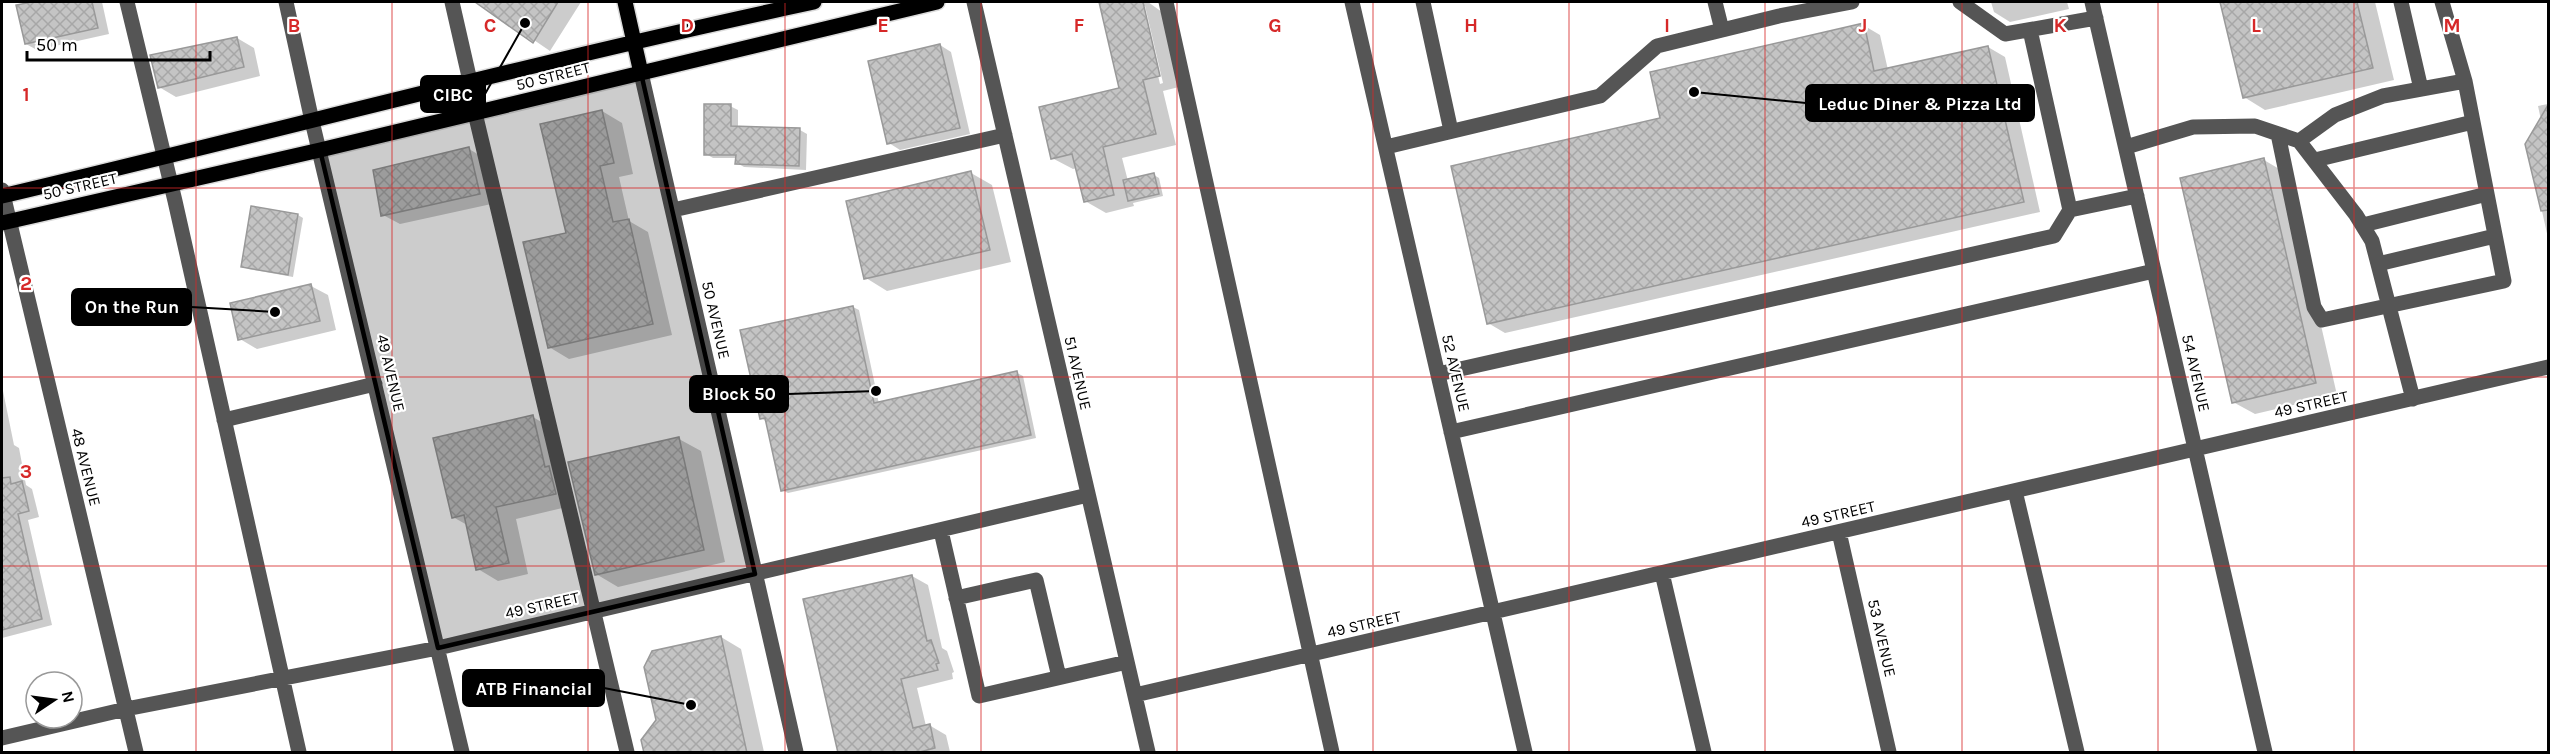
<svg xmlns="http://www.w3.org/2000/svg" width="2550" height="754" viewBox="0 0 2550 754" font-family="Karla,sans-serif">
	<defs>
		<pattern id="building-cross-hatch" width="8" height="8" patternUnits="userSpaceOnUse" patternTransform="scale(1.5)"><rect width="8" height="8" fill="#c4c4c4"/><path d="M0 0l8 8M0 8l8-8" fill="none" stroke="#a7a7a7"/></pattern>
	</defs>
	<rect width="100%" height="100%" fill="#fff"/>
	<!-- shadow -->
	<path fill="#0003" fill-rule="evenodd" d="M40,2H102L109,34L37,50L26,44L18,6Z
		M482,2H581L550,51L480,3Z
		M1100,2H1148L1162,12L1179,87L1163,91L1176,145L1122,158L1128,181L1154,175L1159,178L1163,196L1133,203L1134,206L1106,213L1085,201L1077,168L1073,169L1052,158L1121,89ZM1142,6H1145L1163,83L1160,84Z
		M1991,2H2067L2069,9L2010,22L1994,12Z
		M2222,2H2375L2394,80L2265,110L2244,97Z
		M1863,25L1880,35L1888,70L1988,47L2005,57L2040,212L1505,333L1488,323L1662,120Z
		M237,38L254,48L260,76L176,97L159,87Z
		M940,45L951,52L970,134L900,150L889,143Z
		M2548,104V238L2527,144L2541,120L2538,106Z
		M730,106L738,110V128L800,130L807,134L806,170L744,167L737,163V158H713L706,154Z
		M602,111L622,123L633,174L619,177L629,221L648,232L672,335L569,359L549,347L568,234Z
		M469,149L486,159L496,203L400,224L383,215Z
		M2264,160L2286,173L2337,395L2255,414L2233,402Z
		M971,173L992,185L1011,262L887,291L866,278Z
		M298,215L303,218L293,277L248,269L242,266Z
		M311,286L328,295L336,330L257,349L240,339Z
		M853,307L859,310L879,404L1017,373L1023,376L1036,438L788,493L782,490L767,422L761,418Z
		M2,386L14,445L19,448L26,485L32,489L39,517L28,520L52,625L2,638V599L6,598L2,580Z
		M533,417L553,429L575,505L516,519L528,574L498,581L478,569L467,525L453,517Z
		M679,439L701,451L725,562L618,587L596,574Z
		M912,576L928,585L942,648L947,651L954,672L952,673L953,679L917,688L926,726L929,725L946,735L950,752H840Z
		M721,637L741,649L764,752H646Z"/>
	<!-- building -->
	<path fill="url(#building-cross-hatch)" stroke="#999" stroke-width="1.5" d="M32,2H92L98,28L25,44L16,5Z
		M475,2H558L533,43Z
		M1099,2H1143L1160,76L1143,80L1156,134L1103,147L1114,195L1084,202L1072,154L1051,159L1039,107L1119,88Z
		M2220,2H2357L2373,68L2243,98Z
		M1864,23L1874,71L1988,46L2024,202L1487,324L1451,166L1660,118L1650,72Z
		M237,37L244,67L158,88L150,55Z
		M940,44L960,128L887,144L868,61Z
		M704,104H731V126L800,128L799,166L735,164L736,155H704Z
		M2548,105V210L2541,211L2525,144Z
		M602,110L614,163L600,166L613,222L629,219L653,324L548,348L523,242L566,233L540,124Z
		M469,147L480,194L381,216L373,170Z
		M2264,158L2316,383L2232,403L2180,178Z
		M971,171L990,250L864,279L846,201Z
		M1154,173L1159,194L1128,201L1123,180Z
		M251,206L298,214L288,275L241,267Z
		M311,284L320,321L238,340L230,303Z
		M853,306L874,403L1017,371L1031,435L781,491L765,418L760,419L740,330Z
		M533,415L545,467L549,466L556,494L496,507L509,563L476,570L464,515L452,518L433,438Z
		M679,437L704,550L595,575L568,462Z
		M10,477L11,484L22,481L29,511L18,514L42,619L2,630V478Z
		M912,575L927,641L931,640L939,663L936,664L938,670L901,679L913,728L930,724L935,748L916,753H838L803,599Z
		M721,636L747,753H644L641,740L656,720L644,667L652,651Z"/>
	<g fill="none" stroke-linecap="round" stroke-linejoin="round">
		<!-- major casing -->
		<g stroke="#dbdbdb" stroke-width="18">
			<path id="major" d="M625,2L641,73
				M2,196C273,132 542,60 814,2
				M2,223L320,150L937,2"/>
		</g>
		<!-- minor -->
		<path stroke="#555" stroke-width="15" d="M127,2L175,201L299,752
			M286,2L312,121L462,752
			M452,2L470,81
			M974,2L1148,752
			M1166,2L1332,752
			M1352,2L1525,752
			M1423,2L1451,131
			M1715,2L1722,30
			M1960,2L2005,34L2096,18
			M2092,2L2265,752
			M2401,2L2421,89
			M641,73L796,752
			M475,113L627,752
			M2278,134L2314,307L2322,320L2504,281L2465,81
			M2299,141L2335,115L2383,96L2465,81L2442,2
			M1386,147L1600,96L1657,46L1779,16L1852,2
			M2126,147L2193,127L2255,126L2299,141L2356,215L2372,241L2413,399
			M2315,160L2473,122
			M2,190L136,752
			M673,210L1005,135
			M2070,210L2137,196
			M2363,225L2487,194
			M2378,264L2495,236
			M1438,374L2054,236L2070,210L2030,30
			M224,420L375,384
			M1451,432L2154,271
			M2015,491L2077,752
			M941,531L979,696L1127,662
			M1839,532L1889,752
			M1662,573L1704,752
			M956,598L1036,580L1059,677
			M1135,695L2548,367
			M2,738L126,709L438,648L1088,495"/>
		<!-- major -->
		<use href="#major" stroke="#000" stroke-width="15"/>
	</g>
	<!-- marked area -->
	<path fill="#000" fill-opacity="0.2" stroke="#000" stroke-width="4.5" stroke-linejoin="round" d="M641,73L755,574L438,648L320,150Z"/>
	<!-- grid -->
	<path fill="none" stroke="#d62828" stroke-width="1.5" stroke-opacity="0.55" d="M196,2V752M392,2V752M588,2V752M785,2V752M981,2V752M1177,2V752M1373,2V752M1569,2V752M1765,2V752M1962,2V752M2158,2V752M2354,2V752M2,188H2548M2,377H2548M2,566H2548"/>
	<g text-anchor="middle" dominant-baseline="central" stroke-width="4.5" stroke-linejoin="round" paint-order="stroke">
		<!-- street labels -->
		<g font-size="16" fill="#000" stroke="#fff">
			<text transform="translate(553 76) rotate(-14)">50 STREET</text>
			<text transform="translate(80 186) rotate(-13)">50 STREET</text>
			<text transform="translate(716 320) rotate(77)">50 AVENUE</text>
			<text transform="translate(391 373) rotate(77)">49 AVENUE</text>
			<text transform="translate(1078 373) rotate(77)">51 AVENUE</text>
			<text transform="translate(1456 373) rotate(77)">52 AVENUE</text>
			<text transform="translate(2196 373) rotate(77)">54 AVENUE</text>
			<text transform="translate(2311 404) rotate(-13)">49 STREET</text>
			<text transform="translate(86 467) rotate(76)">48 AVENUE</text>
			<text transform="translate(1838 514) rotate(-13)">49 STREET</text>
			<text transform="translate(542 605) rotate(-13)">49 STREET</text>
			<text transform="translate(1364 624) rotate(-13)">49 STREET</text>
			<text transform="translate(1882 638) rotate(77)">53 AVENUE</text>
		</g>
	</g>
	<g font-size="20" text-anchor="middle" font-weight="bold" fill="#d62828" stroke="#fff" stroke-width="4.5" stroke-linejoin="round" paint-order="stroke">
		<text x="294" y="32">B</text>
		<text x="490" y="32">C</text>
		<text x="687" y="32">D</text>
		<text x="883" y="32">E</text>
		<text x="1079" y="32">F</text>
		<text x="1275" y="32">G</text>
		<text x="1471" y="32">H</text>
		<text x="1667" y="32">I</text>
		<text x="1863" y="32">J</text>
		<text x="2060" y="32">K</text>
		<text x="2256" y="32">L</text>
		<text x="2452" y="32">M</text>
		<text x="26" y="101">1</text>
		<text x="26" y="290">2</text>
		<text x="26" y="478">3</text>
	</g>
	<!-- callouts -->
	<path fill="none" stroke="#000" stroke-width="2" d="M525 23L485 94M1694 92L1806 103M275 312L191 307M876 391L788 394M691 705L604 688"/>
	<g fill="#000" stroke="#fff" stroke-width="2">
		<circle cx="525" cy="23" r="6"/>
		<circle cx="1694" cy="92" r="6"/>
		<circle cx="275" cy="312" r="6"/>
		<circle cx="876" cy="391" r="6"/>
		<circle cx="691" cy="705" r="6"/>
	</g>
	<g fill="#000" stroke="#000" stroke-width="2">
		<rect x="421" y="76" width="64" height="36" rx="6"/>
		<rect x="1806" y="85" width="228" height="36" rx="6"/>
		<rect x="72" y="289" width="119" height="36" rx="6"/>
		<rect x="690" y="376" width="98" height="36" rx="6"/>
		<rect x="463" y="670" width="141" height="36" rx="6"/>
	</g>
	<g font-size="18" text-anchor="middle" font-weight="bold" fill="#fff">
		<text x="453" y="101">CIBC</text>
		<text x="1920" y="110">Leduc Diner &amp; Pizza Ltd</text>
		<text x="132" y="313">On the Run</text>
		<text x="739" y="400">Block 50</text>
		<text x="534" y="695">ATB Financial</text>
	</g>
	<!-- border -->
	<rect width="2550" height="754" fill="none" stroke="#000000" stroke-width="6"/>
	<!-- north arrow -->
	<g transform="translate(54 700) rotate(77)"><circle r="28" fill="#ffffff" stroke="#999999" stroke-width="1.5"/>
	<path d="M0-4.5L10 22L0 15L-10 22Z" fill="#000000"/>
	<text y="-9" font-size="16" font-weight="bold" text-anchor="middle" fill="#000000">N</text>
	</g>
	<!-- scale -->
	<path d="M27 51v9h183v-9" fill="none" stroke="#000000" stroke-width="3"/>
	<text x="36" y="51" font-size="18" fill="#000000" stroke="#ffffff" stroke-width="4.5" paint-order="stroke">50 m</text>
</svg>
